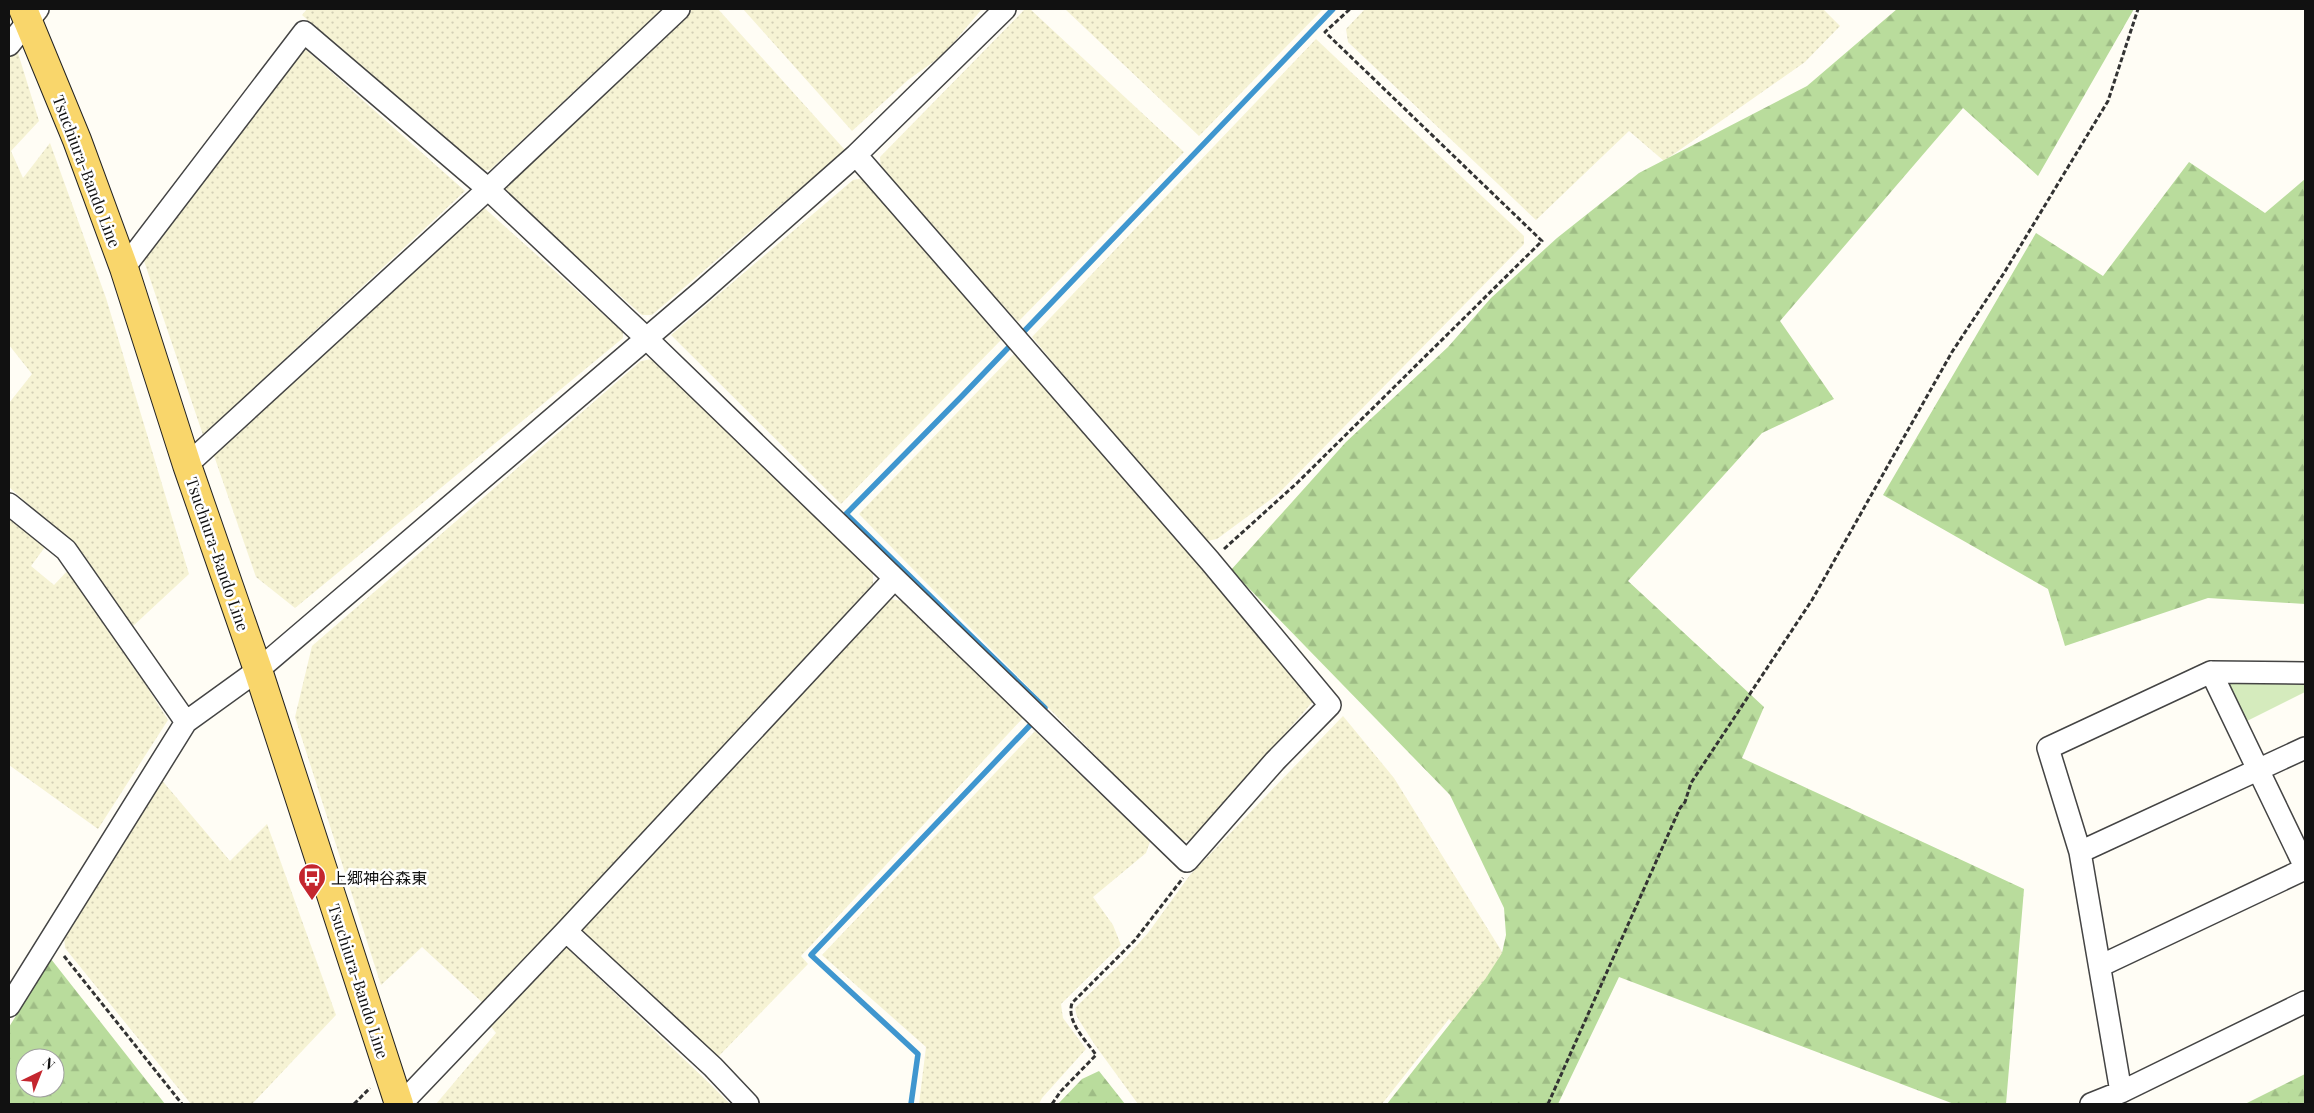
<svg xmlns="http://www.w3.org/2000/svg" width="2314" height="1113" viewBox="0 0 2314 1113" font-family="'Playfair Display','Noto Sans JP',serif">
	<defs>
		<pattern id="farmland-dots" width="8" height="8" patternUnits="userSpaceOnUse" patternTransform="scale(1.25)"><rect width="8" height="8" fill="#f6f3d4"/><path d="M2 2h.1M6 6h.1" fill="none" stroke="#d2cfb5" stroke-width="1.8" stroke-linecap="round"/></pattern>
		<pattern id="forest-firs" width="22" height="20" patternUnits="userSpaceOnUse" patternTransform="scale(1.25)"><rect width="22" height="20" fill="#b9dc9c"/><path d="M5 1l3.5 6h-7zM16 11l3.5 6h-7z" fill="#9ebc85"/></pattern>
	</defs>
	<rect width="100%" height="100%" fill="#fffdf5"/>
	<!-- farmland -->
	<path fill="url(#farmland-dots)" d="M307,9H662L490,170H474L302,15Z
		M691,9H718L845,150L652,315H642L502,193L503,184L688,15Z
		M743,9H982L943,55L908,80L852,131Z
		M1025,9H1030L1184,152L1018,322L881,173L880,157Z
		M1065,9H1323L1199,136Z
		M1365,9H1823L1840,26L1805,62L1664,161L1629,131L1536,220L1348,42L1346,29Z
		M1316,39L1524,236V244L1278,494L1217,539L1202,542L1032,337Z
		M304,48L465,191L203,435L144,261L296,51Z
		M9,50L18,53L39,121L11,151L23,178L50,143L106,298L189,574L132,627L83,554L9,487V403L32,374L9,345Z
		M864,178L1001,340L841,504L671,335L853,180Z
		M481,205L623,332V338L295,608L256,577L212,450Z
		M1014,354L1316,698L1193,840L1179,841L859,514Z
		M652,359L873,572V584L484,1004L422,947L381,985L295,717L312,646L641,361Z
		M9,514L45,547L31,566L54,585L71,567L168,720L98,829L9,765Z
		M890,599L909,602L1023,718L801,956L808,964L717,1058L584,934L581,923Z
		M1343,716L1394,778L1527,992L1486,1055L1449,1019L1382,1104H1138L1095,1045L1077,1017L1075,1008L1122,962L1148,933L1190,875Z
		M1035,731L1150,842L1146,853L1093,897L1113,925L1121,945L1061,1004L1063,1018L1086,1049L1042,1098L1039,1104H919L926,1047L822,955Z
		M160,778L230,861L267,824L336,1015L252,1104H191L65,948L64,935Z
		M563,944L708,1082L730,1104H436L496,1033L489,1024Z"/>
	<!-- forest -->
	<path fill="url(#forest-firs)" fill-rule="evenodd" d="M1897,9H2134L2038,176L1963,108L1780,321L1834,399L1762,433L1628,581L1764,707L1742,758L2024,889L2006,1104H1954L1619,977L1558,1104H1387L1486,978L1502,953L1506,935L1504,908L1450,795L1231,570L1346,442L1448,347L1491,298L1557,238L1639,173L1807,86Z
		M2189,162L2265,213L2305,179V604L2208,598L2065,646L2048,589L1883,495L2036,233L2103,276Z
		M51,959L165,1104H9V1027ZM25,1058H55V1088H25Z
		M1099,1071L1125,1104H1058L1082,1079Z
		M2305,1074V1104H2245Z"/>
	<!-- park -->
	<path fill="#d5ebbd" d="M2227,680L2305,682V692L2247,721Z"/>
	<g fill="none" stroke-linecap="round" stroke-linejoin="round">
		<!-- stream -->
		<path stroke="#3f96cf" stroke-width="5.5" d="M1041,713L1045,708L846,514L962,396L1333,9
			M911,1104L918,1054L811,955L1035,720"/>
		<!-- minor casing -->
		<g stroke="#444" stroke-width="24">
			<path id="minor" d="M9,45L38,9
				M124,268L304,32L488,189L645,337L1187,861L1275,761L1330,705L1210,561L856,155
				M187,465L488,189L679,9
				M9,504L66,550L186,722
				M2211,672L2305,867
				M2080,852L2305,748
				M566,931L713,1067L748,1104
				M2100,966L2305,869
				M9,1006L186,722L258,670L702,291L856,155L1005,9
				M2121,1092L2080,852L2048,748L2211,672L2305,673
				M401,1104L566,931L894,579
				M2091,1104L2121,1092L2305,1002"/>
		</g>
		<!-- major casing -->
		<g stroke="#222" stroke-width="30">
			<path id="major" d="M23,9L77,140L124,268L187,465L258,670L399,1104"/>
		</g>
		<!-- path -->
		<path stroke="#333" stroke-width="3" stroke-dasharray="5 2.5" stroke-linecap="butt" d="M1224,549L1297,483L1542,241L1325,32L1350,9
			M64,956L182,1104
			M354,1104L370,1088
			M1052,1104L1061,1091L1096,1055C1086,1040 1066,1022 1072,1003L1135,940L1183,878
			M1548,1104L1680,808L1685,802L1691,783L1812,600L1952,352L2004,273L2108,101L2138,9"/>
		<!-- minor -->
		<use href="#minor" stroke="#fff" stroke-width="21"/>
		<!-- major -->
		<use href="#major" stroke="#f9d66b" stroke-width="28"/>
	</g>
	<!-- icons -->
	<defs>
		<g id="bus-pin" transform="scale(1.4375)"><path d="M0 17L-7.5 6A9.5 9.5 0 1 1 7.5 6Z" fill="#c4262e" stroke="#fff"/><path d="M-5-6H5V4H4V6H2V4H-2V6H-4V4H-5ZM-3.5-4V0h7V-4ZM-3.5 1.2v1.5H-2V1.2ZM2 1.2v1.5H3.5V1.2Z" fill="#fff"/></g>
	</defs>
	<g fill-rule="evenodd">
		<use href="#bus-pin" x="312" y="877"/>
	</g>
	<g text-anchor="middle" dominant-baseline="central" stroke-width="5" stroke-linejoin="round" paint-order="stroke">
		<!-- street labels -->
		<g font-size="16" fill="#111" stroke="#fff">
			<text transform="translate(87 171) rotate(69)">Tsuchiura-Bando Line</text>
			<text transform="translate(218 554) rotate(71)">Tsuchiura-Bando Line</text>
			<text transform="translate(359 981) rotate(72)">Tsuchiura-Bando Line</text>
		</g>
		<!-- poi labels -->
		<g font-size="16" fill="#111" stroke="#fff" text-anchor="start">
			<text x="331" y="877">上郷神谷森東</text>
		</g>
	</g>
	<!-- border -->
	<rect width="2314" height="1113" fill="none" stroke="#111111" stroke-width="20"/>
	<!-- north arrow -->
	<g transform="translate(40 1073) rotate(43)"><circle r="24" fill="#ffffff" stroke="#a0a0a0"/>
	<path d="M0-4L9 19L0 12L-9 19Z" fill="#c4262e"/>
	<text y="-8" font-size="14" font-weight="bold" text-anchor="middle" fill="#111111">N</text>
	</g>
</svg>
